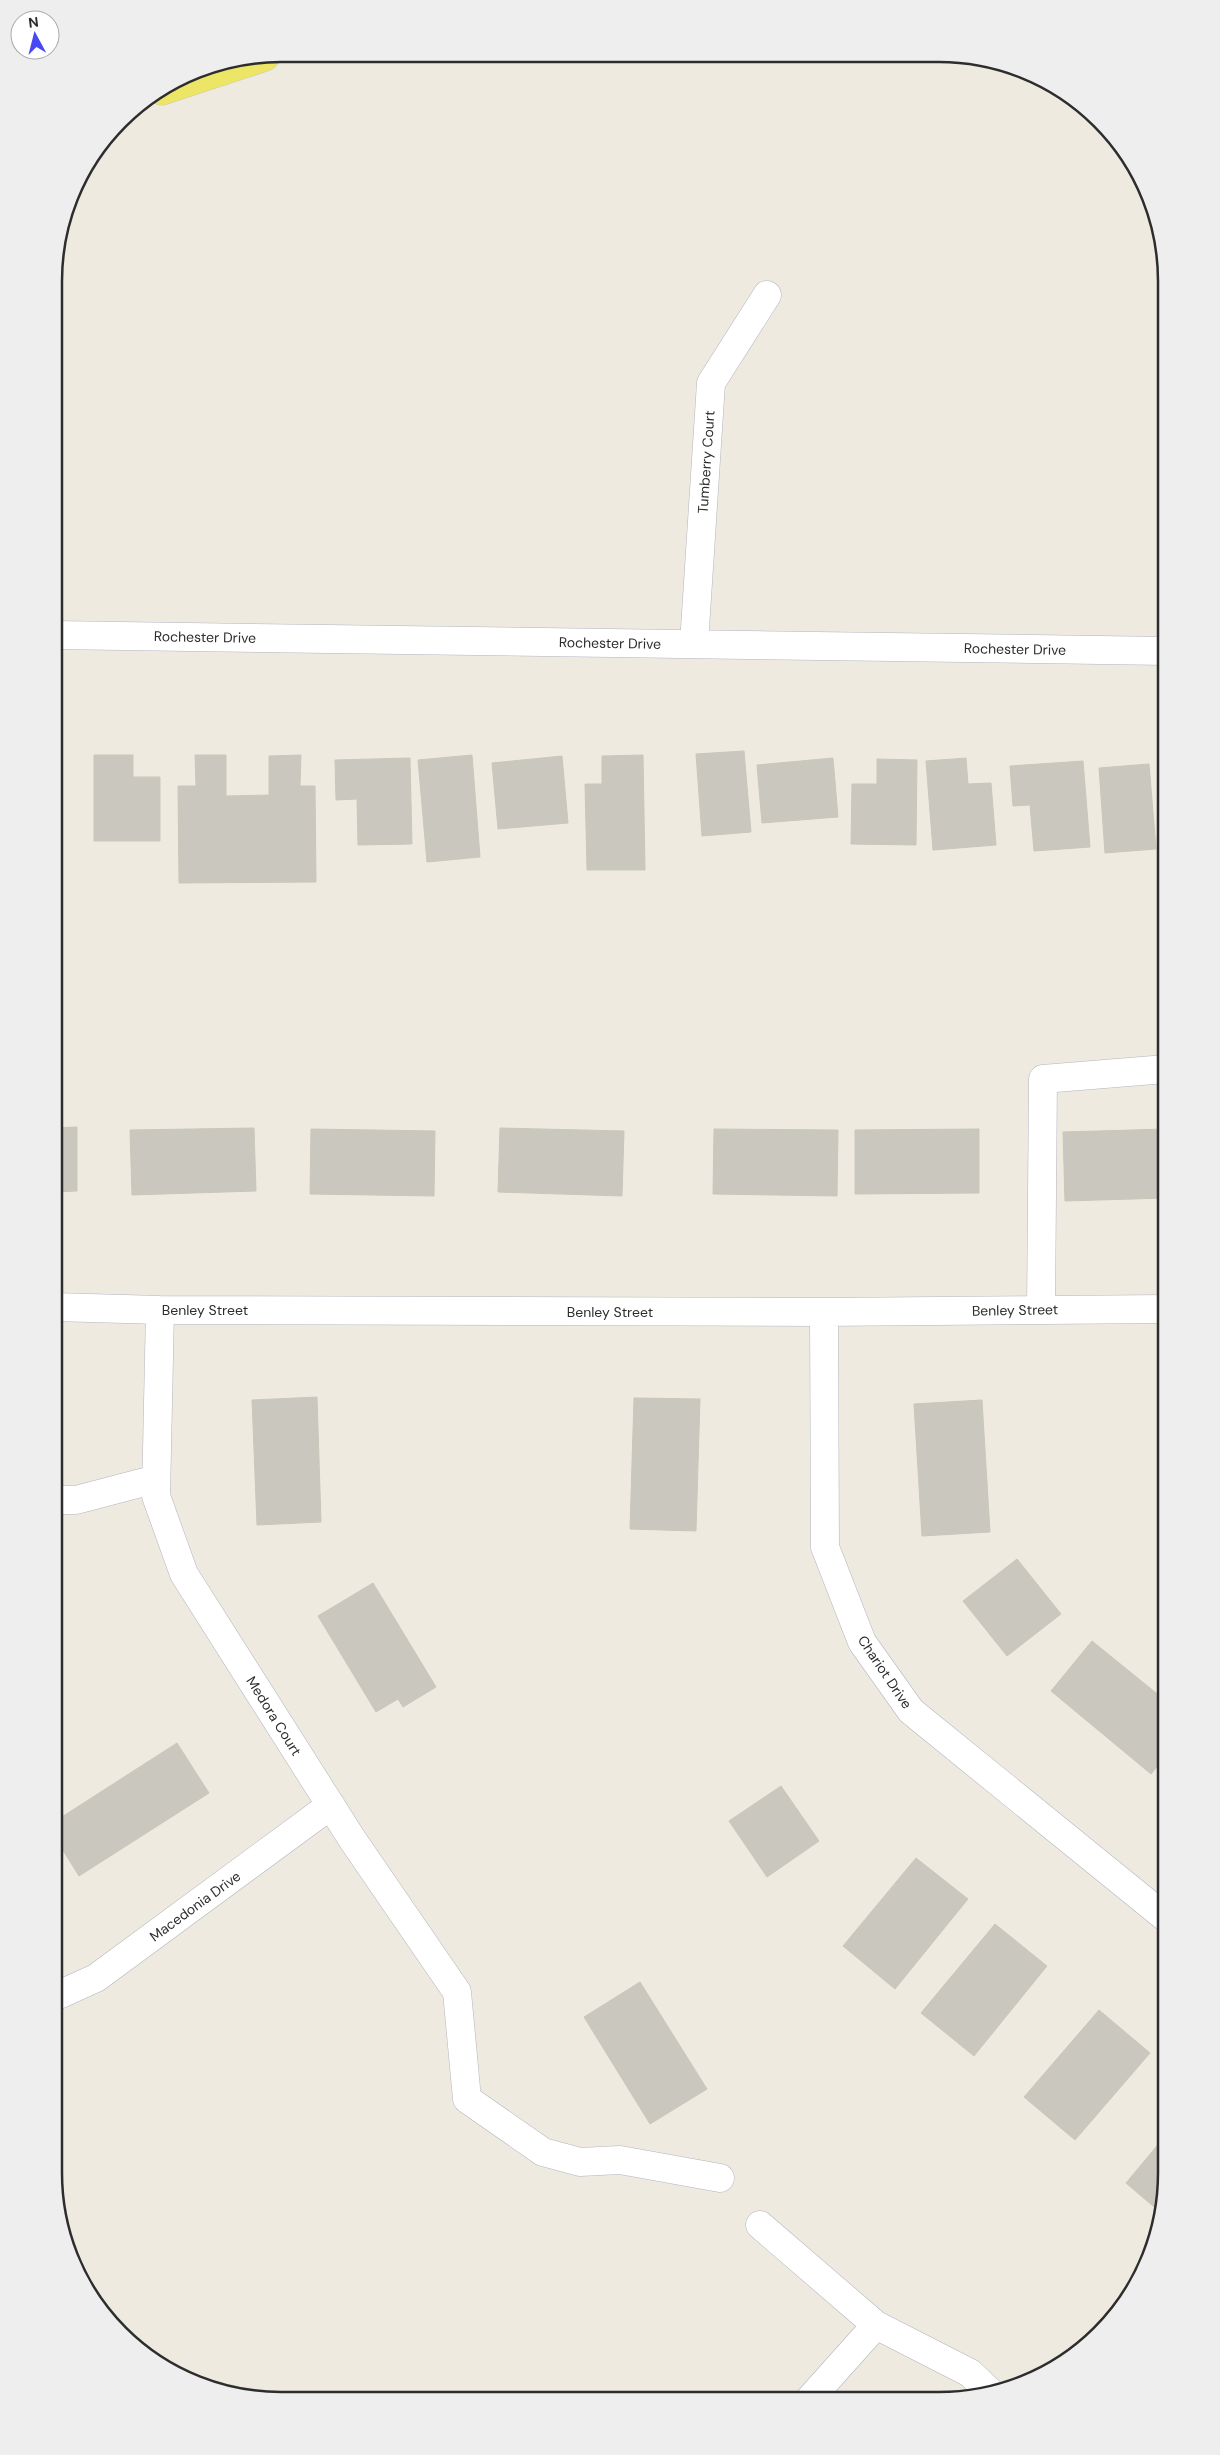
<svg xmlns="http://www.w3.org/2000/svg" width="1220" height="2455" viewBox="0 0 1220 2455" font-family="'DM Sans',sans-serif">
	<rect width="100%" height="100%" fill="#eeeae0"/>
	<!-- building -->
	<path fill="#cac8be" stroke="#cac7b9" d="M744,751L751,832L702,836L696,754Z
		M94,755H133V777H160V841H94Z
		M195,755H226V796L269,795V756L301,755L300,786H315L316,882L179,883L178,786H196Z
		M472,755L480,857L427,862L418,760Z
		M643,755L645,870H587L585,784H602V756Z
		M562,756L568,823L498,829L492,763Z
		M410,758L412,844L358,845L357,799L336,800L335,760Z
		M833,758L838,817L762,823L757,765Z
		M966,758L968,784L991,783L996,845L933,850L926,761Z
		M877,759L917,760L916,845L851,844L852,784H877Z
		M1083,761L1090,847L1034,851L1030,805L1013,806L1010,766Z
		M1149,764L1156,849L1105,853L1099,768Z
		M77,1127V1191L54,1192V1128Z
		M254,1128L256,1191L132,1195L130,1130Z
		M500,1128L624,1131L622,1196L498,1192Z
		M311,1129L435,1131L434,1196L310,1194Z
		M714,1129L838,1130L837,1196L713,1194Z
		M979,1129V1193L855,1194V1130Z
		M1166,1129V1198L1065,1201L1063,1132Z
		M317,1397L321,1522L257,1525L252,1400Z
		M634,1398L700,1399L696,1531L630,1529Z
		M982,1400L990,1532L922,1536L914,1404Z
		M54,1401H56L57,1460H54Z
		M1017,1559L1061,1614L1007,1656L963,1601Z
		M373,1583L436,1687L403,1707L398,1699L376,1712L318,1616Z
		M1092,1641L1166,1701V1756L1151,1774L1051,1691Z
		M177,1743L209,1793L79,1876L54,1836V1822Z
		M781,1786L819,1841L767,1877L729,1821Z
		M916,1858L968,1899L895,1989L843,1946Z
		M995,1924L1047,1966L974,2056L921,2013Z
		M640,1982L707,2089L650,2124L584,2017Z
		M1099,2010L1150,2053L1075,2140L1024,2097Z
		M1166,2135V2188L1160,2212L1126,2183Z"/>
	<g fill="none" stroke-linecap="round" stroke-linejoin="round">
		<!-- minor casing -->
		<g stroke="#b3b4c0" stroke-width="29">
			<path id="minor" d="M54,635L1166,651
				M694,644L711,383L767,295
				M54,1307L160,1310L824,1312L1166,1309
				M160,1310L156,1496L184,1574L352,1839L457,1992L467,2099L543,2152L580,2162L620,2160L720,2178
				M1041,1310L1043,1079L1166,1069
				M824,1312L825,1547L862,1642L911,1711L1166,1918
				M54,1500H76L156,1479
				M54,1997L96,1978L331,1805
				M760,2225L876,2325
				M808,2401L876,2325L970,2373L991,2393"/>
		</g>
		<!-- major casing -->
		<g stroke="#c8c8c8" stroke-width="29">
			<path id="major" d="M162,91L265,57"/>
		</g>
		<!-- minor -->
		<use href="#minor" stroke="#fff" stroke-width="28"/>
		<!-- major -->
		<use href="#major" stroke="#ede566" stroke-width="28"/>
	</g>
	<g text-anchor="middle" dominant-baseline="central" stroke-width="4" stroke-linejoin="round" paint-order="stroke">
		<!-- street labels -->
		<g font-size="14" fill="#2d2d2d" stroke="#fff">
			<text transform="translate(706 462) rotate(-86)">Tumberry Court</text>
			<text transform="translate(205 637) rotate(1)">Rochester Drive</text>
			<text transform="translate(610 643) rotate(1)">Rochester Drive</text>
			<text transform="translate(1015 649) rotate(1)">Rochester Drive</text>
			<text x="205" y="1310">Benley Street</text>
			<text transform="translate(1015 1310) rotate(-1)">Benley Street</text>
			<text x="610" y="1312">Benley Street</text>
			<text transform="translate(885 1672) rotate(56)">Chariot Drive</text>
			<text transform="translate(274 1716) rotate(58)">Medora Court</text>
			<text transform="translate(195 1906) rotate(-36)">Macedonia Drive</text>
		</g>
	</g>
	<!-- crop -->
	<path d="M0 0H1220V2455H0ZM281 62H939A219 219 0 0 1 1158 281V2173A219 219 0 0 1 939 2392H281A219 219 0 0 1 62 2173V281A219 219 0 0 1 281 62Z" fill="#eee" fill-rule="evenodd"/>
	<path fill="none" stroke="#2d2d2d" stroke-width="2.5" d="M281 62H939A219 219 0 0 1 1158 281V2173A219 219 0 0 1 939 2392H281A219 219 0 0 1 62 2173V281A219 219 0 0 1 281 62Z"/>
	<!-- north arrow -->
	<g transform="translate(35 35) rotate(353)"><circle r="24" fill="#ffffff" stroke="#ababab"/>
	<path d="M0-4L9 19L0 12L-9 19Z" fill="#4748f4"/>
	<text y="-8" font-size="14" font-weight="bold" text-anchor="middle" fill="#2d2d2d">N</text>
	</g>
</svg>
